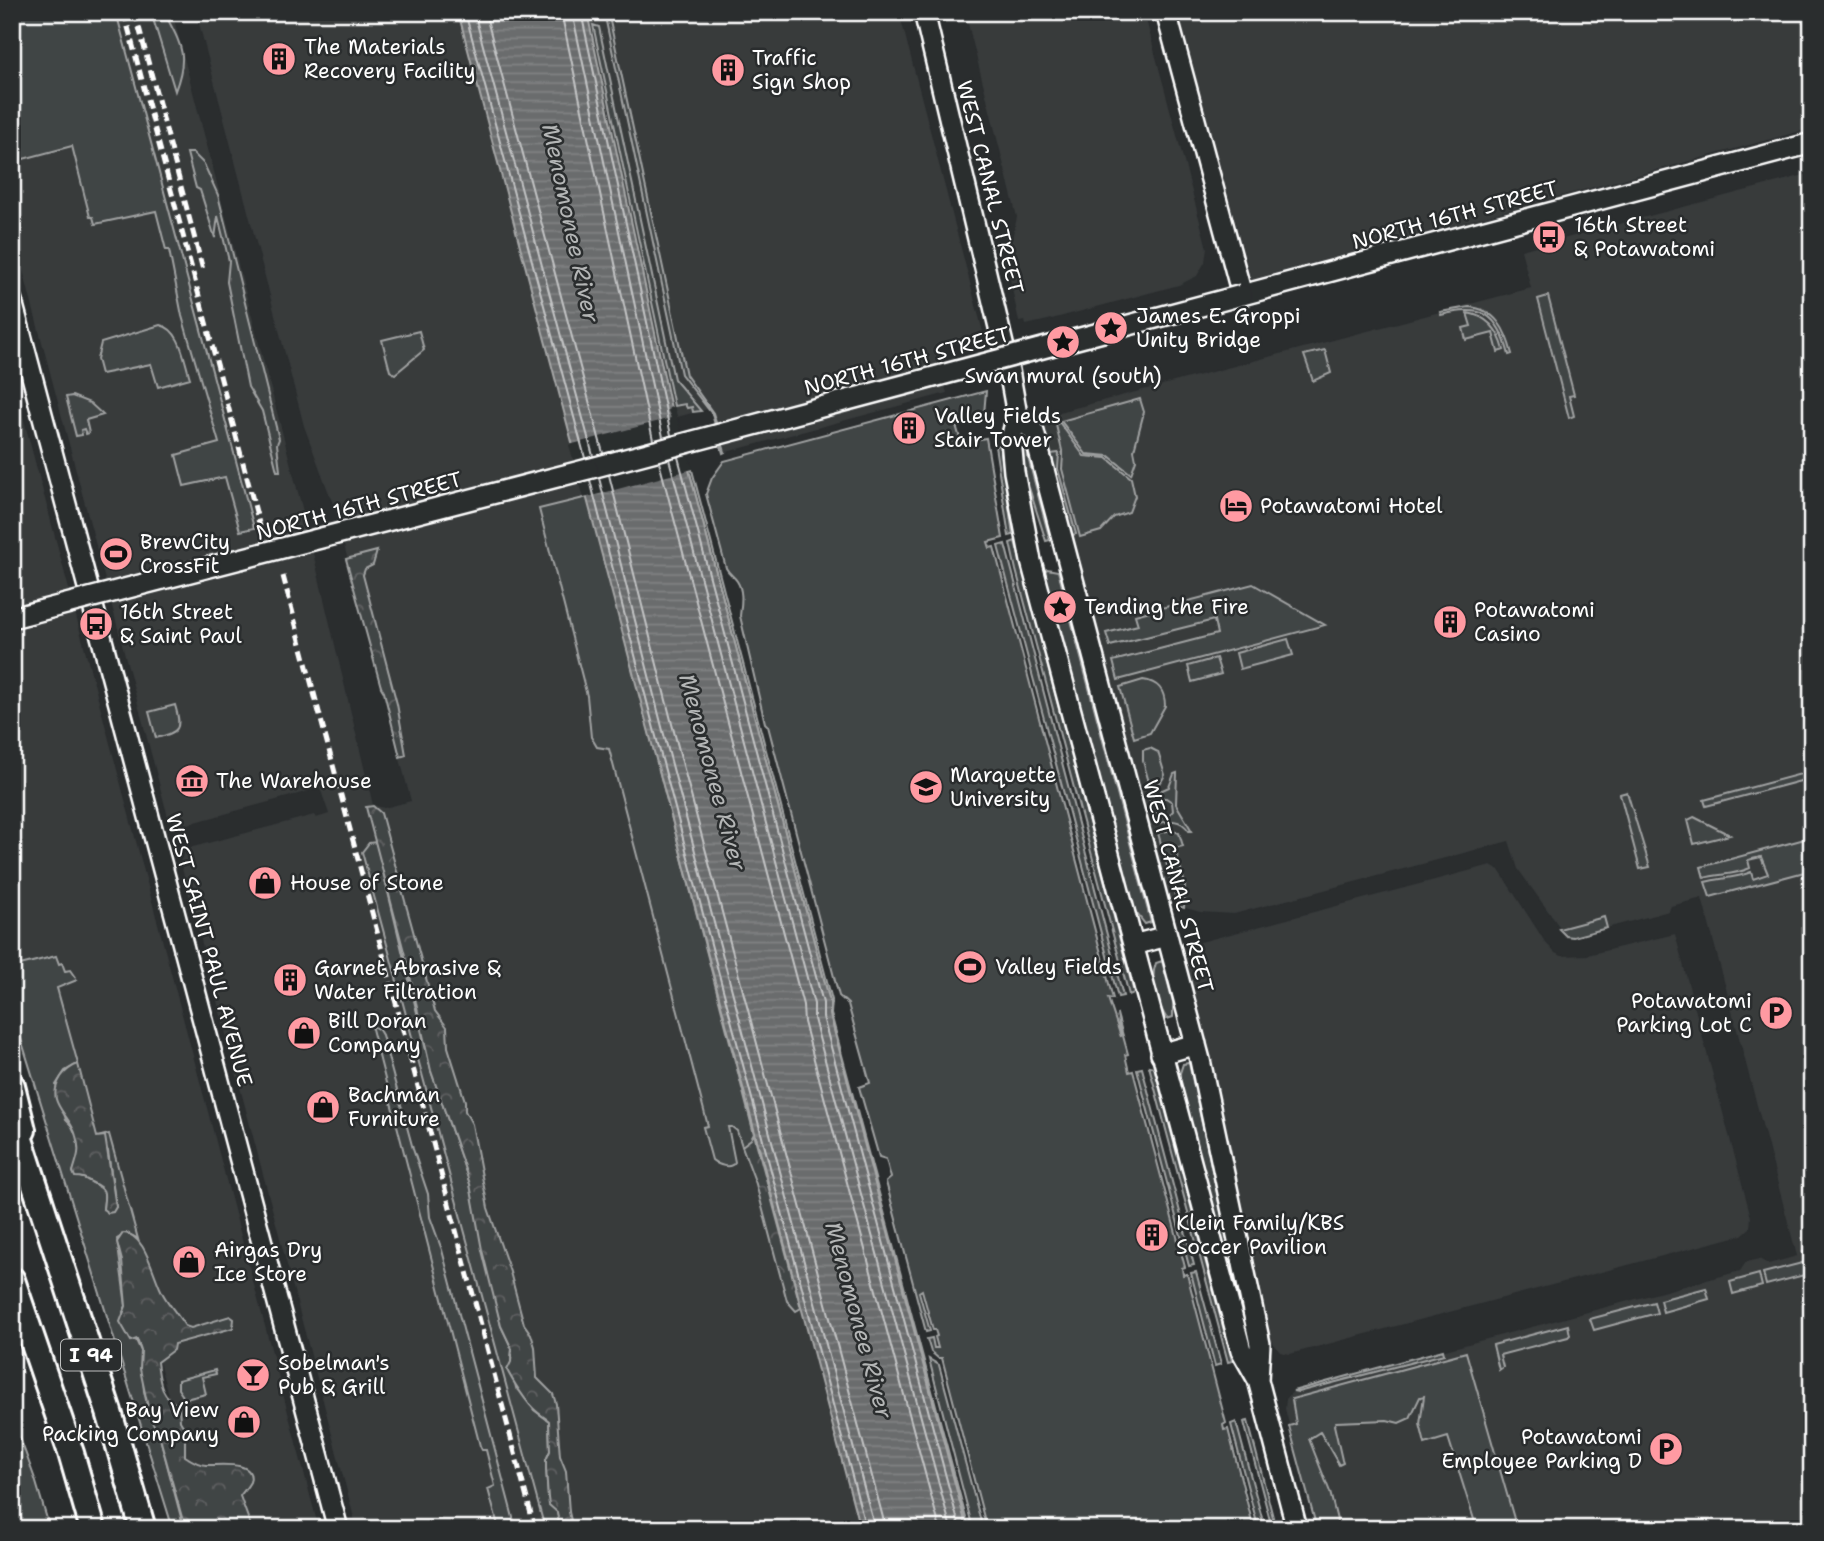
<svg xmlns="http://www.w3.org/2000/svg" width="1824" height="1541" viewBox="0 0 1824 1541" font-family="'Shantell Sans',sans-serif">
	<defs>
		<pattern id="forest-crowns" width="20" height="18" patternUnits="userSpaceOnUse" patternTransform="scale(1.75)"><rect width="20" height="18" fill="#414445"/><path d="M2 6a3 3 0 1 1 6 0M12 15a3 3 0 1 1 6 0" fill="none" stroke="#5e6061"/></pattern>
		<pattern id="water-rules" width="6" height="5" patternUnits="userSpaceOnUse" patternTransform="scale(1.75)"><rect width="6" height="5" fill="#6a6c6d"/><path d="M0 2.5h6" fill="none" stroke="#808283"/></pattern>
	</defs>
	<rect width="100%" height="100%" fill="#2a2d2e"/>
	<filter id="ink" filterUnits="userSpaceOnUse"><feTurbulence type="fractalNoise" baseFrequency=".0143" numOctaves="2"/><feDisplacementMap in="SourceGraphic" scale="14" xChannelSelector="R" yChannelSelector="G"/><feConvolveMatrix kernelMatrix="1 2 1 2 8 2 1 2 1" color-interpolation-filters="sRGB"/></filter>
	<g filter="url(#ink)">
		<!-- built -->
		<path fill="#373a3b" d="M12,12H172L304,515L373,805L384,808L411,801L334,507L304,426L196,12H458L860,1529H357L180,861L185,851L189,848L314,815L316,818L329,814L320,788L181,826L177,827L169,821L12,229Z
			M587,12H899L983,332L972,335V339L935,349L947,393L723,453L712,415L708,409L673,418Z
			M965,12H1144L1207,248L1205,262L1197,276L1179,285L1048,320L1026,325L1025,321L1019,322L1009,274L1012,258L1011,243L1017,217Z
			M1178,12H1812V128L1251,280Z
			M1812,173V1529H1317L1285,1409L1286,1399L1293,1391L1740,1271L1746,1262L1759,1259L1768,1264L1797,1256L1702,898L1671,906L1669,911L1577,936H1566L1518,869L1509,841L1234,914L1200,912L1178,906L1168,899L1045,433V422L1052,414L1531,288L1521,250Z
			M12,375L319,1529H253L225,1476L189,1472L57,988L12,987Z
			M1491,865L1499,870L1545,942L1555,953L1562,956L1587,955L1675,934L1751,1217L1750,1228L1742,1235L1290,1354L1280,1352L1271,1340L1209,1058L1181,950L1189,945Z"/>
		<!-- green -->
		<path fill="#414445" stroke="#a0a2a2" stroke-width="2" fill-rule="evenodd" d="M12,12H116L254,528L240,531L225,477L184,486L176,455L219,443L182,316L169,250H166L156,211L95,224L93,217H90L72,146L12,162Z
			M151,12H164C181,45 189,54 175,91Z
			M604,12H608L686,375L713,413L725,452L723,453L712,414L681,374Z
			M593,25L599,27L674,379L701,411L693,412L692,407L687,408L685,404L674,406Z
			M187,153H193L204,164L218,195L279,439L277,444L280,471H277L262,411L248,387L227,282L229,261L218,216L215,238L200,190L196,188Z
			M1548,296L1574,395L1569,396L1574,416L1569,418L1538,299Z
			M1469,307C1496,309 1506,330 1512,354L1509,355C1498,313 1482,304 1441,315L1440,312Z
			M1467,313C1488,316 1499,331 1504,350L1498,352L1493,333L1466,340L1463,328L1471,326Z
			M160,325C181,329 184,360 190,378L158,387L151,364L101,374L97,359L101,343Z
			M419,331L424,350L395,374L390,371L382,340Z
			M1325,350L1331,373L1313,381L1304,355Z
			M986,391L984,414L956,425L961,442L986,438L1003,538L988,542L990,548L994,547L1113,999L1108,998L1121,1037L1117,1014L1128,1054L1125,1055L1129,1072L1133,1071L1185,1267L1182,1268L1183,1275L1187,1274L1226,1423L1223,1425L1224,1430L1228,1429L1254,1529H987L942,1358H938L931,1352L927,1339L932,1338L934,1348H938L935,1337L937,1336L935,1330H933L922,1290L919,1292L930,1331L926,1332L886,1182L891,1178L886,1159L879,1157L859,1087L870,1083L848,1004L839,996L768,726L765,723L740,616C741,605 744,592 737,581C734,576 729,574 726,568L706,494L712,478L724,461Z
			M72,396L90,403L103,415L86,420L89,433L86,434L84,429L81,430L82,435L76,436L66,397Z
			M1140,399L1144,412L1134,450L1136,460L1131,474L1109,456L1086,454L1061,421Z
			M1059,422L1084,456L1107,458L1131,478L1135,496L1129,512L1114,517L1101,531L1080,537L1062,469L1063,455L1056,425Z
			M1000,445L1013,535L1009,536L995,446Z
			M1025,446L1050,540L1046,541L1025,475L1021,447Z
			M1059,453L1058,469L1076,534L1072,535L1050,454Z
			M689,470H692L832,1000L831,1014L969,1529H967L830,1015V1002Z
			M588,497L754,1134L752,1139L742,1146L737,1131L732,1127H728L735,1162C730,1170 718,1165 712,1160L703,1127L708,1126L609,749L597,747L591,737L587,696L539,509Z
			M1015,541L1134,993L1129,995L1016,570L1010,543Z
			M1005,544L1123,996L1118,997L998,546Z
			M1047,569L1058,571L1151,922L1145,924L1134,910L1044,573Z
			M1253,584L1325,625L1118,680L1113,661L1217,634L1214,620L1110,646L1106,633L1138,625L1135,615Z
			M1288,639L1293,655L1240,669L1236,653Z
			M1216,658L1221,674L1192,682L1188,666Z
			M1143,680C1159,682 1165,691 1165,706L1150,733L1134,738L1120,687Z
			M175,705C182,729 180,732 156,738L149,712Z
			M1150,748L1158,752L1165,775L1161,782L1150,786L1143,761V750Z
			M1812,771V778L1706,806L1704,800Z
			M1177,773L1176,804L1192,831H1189C1180,818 1170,820 1156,824L1149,796L1169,787L1174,774ZM1160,798H1166L1172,802L1173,811L1168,816L1159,817L1154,811L1153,805Z
			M1627,792L1650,867L1640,869L1620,794Z
			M1694,817L1730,835L1694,844L1688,820Z
			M1172,830L1179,833L1183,846L1175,848L1185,884L1184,908L1178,906L1158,833Z
			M1812,837V870L1710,897L1705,882C1720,878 1737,878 1751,872L1753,879L1768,874L1761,857L1748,860L1750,868C1736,875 1719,874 1704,878L1701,867Z
			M376,842L431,1071L470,1184L501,1326L512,1349L511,1362L516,1388L524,1394L534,1410L549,1421L550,1451L546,1460V1468L548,1498L557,1512L560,1529H545L362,852L369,843Z
			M1604,917L1607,928L1573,937L1566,936L1559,929Z
			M56,956L59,964L62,963L65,971L70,970L77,980L57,988L78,1064L65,1071L56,1085L66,1120L73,1127L77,1137L80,1155L73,1172L75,1176C82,1177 84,1178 91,1182C107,1190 105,1191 103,1209L116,1207L108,1151L97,1137L109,1134L138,1239L127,1233L117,1239L126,1306L123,1312L141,1351L144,1391L150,1417L160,1438L182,1521L193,1529H173L13,1013L12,967Z
			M1162,961L1173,1002V1017L1167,1019C1157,1003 1149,981 1156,963Z
			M371,1025L379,1030L382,1035L413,1149L428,1194L430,1217L442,1250L516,1529H499L488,1489L495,1486L486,1450H482L480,1446Z
			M1189,1063L1228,1244L1222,1245L1180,1086V1073L1183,1064Z
			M1149,1066L1154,1067L1232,1361L1228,1362Z
			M1142,1068L1194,1265L1189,1266L1137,1069Z
			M1812,1250V1273L1766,1285L1763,1273L1806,1262L1803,1252Z
			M1196,1272L1221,1364L1215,1366L1191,1273Z
			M1759,1274L1762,1286L1733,1294L1730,1282Z
			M1706,1288L1709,1299L1663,1312L1660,1300Z
			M1654,1302L1657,1313L1594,1330L1590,1319Z
			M1568,1325L1570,1335L1568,1337L1500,1355L1503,1367L1499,1370L1493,1345Z
			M1443,1350L1444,1354L1298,1392L1293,1391Z
			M1466,1352L1517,1529H1477L1448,1437L1425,1444L1420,1424L1424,1396L1420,1397L1410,1418L1399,1423L1387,1420L1336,1422L1334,1425L1342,1460L1343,1463L1339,1465L1320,1432L1309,1439L1330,1492L1337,1520L1336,1529H1317L1289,1426L1296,1424L1292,1399Z
			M929,1359L939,1365L983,1529H973Z
			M215,1370L216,1374L202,1377L206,1394L185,1399L178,1389V1380Z
			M12,1416L35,1479L50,1529H15L18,1512L12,1503Z
			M1248,1421L1275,1525L1272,1528L1244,1422Z
			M1236,1422L1265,1529L1258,1527L1231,1424Z"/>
		<!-- forest -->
		<path fill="url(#forest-crowns)" stroke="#a0a2a2" stroke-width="2" d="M377,551L373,565L365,569L363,575L397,704L406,755L400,757L384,692L381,687L346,559Z
			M373,806L381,813L435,1011L447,1027L448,1047L465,1101V1111L472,1124L488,1208L510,1272L524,1324L531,1334L535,1347L537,1378L553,1394L556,1404L560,1456L566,1471L569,1512L573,1529H560L557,1512L549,1505L548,1498L546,1468V1460L550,1451L549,1421C545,1417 540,1415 536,1411C527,1404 512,1380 507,1370L511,1362L512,1349L501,1326L482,1250L470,1184L431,1071L408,967L366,807Z
			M78,1064L97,1137L105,1136L116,1207L113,1212L108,1213L103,1209C105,1191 107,1190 91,1182C84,1178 82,1177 75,1177L73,1172C77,1157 81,1152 76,1136C70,1113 44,1104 61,1077C66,1070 70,1067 78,1064Z
			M754,1134L801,1308L796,1311L787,1301L756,1184L742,1146L751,1139Z
			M123,1233C146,1233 153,1277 163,1294C169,1305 178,1315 185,1326L191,1328L230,1316L234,1319L233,1328L174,1344L173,1350L157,1362C160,1383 160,1395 179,1406L180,1421L185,1429V1456C191,1460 199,1465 206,1465C215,1466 257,1459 250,1482C248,1486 243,1492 240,1496L252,1529H193L183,1521L160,1438L150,1417L140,1369L141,1351L137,1339L131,1341L120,1322L126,1306L122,1261L117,1242Z"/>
		<!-- water -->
		<path fill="url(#water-rules)" stroke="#a6a7a7" stroke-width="2" d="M458,12H587L673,418L689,470L830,1002V1015L967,1529H860Z"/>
		<!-- pier -->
		<path fill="#2a2d2e" d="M674,406L693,469L584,498L569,445L671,418L668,411L669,408Z"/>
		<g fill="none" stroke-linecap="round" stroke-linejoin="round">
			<!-- shore -->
			<path stroke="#c3c4c5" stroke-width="2" d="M465,12L585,458
				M474,12L593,456
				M485,12L603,453
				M561,12L653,440
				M572,12L663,437
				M581,12L671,435
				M678,457L823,1003V1017L960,1529
				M669,459L814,1004V1019L951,1529
				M659,462L803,1005L804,1022L940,1529
				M609,475L672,724L886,1529
				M599,478L662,727L875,1529
				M590,480L654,729L866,1529"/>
			<!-- secondary casing -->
			<g stroke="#fff" stroke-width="24">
				<path id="secondary" d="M924,12L1008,365L1017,415L1011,439L1014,472L1031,561L1241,1350L1258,1380L1297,1529
					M1166,12L1242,295L1812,143
					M12,301L338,1529
					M1017,415L1034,432L1200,1060L1260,1344L1258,1380
					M588,469L671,447
					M1133,945L1167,936
					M1161,1054L1196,1044"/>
			</g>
			<!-- highway casing -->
			<g stroke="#fff" stroke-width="30">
				<path id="highway" d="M12,1086L23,1130
					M12,1115L109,1412L143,1529
					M12,1280L71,1453L93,1529"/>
			</g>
			<!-- secondary -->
			<use href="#secondary" stroke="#2a2d2e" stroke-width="19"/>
			<!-- highway -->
			<use href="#highway" stroke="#2a2d2e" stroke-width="24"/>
			<!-- rail -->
			<path stroke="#fff" stroke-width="5" stroke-dasharray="10 5" stroke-linecap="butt" d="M124,12L260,527
				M135,12L203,270
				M283,576L535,1529"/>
			<!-- secondary-bridge casing -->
			<g stroke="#fff" stroke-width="24" stroke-linecap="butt">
				<path id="secondary-bridge" d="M671,447L1242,295
					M12,618L588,469"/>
			</g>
			<!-- secondary-bridge -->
			<use href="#secondary-bridge" stroke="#2a2d2e" stroke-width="19"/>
		</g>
	</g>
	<!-- icons -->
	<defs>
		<g id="building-disc" transform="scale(1.75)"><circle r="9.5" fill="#ff9aa2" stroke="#2a2d2e"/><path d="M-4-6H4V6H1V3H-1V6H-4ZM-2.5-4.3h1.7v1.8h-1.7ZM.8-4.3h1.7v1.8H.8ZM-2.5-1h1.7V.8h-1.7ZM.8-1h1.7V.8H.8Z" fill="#111"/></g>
		<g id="bus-disc" transform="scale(1.75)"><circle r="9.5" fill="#ff9aa2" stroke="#2a2d2e"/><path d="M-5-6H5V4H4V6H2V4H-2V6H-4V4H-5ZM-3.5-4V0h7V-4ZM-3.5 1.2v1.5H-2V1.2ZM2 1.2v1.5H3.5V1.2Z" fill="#111"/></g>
		<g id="sight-disc" transform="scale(1.75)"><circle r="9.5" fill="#ff9aa2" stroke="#2a2d2e"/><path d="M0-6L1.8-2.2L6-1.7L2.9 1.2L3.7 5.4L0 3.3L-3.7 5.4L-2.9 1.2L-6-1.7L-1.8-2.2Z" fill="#111"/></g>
		<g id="hotel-disc" transform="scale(1.75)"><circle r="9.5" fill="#ff9aa2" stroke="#2a2d2e"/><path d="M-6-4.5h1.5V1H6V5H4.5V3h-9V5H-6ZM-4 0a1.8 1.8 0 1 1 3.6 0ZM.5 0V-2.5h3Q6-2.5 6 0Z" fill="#111"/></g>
		<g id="stadium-disc" transform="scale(1.75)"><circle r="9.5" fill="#ff9aa2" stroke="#2a2d2e"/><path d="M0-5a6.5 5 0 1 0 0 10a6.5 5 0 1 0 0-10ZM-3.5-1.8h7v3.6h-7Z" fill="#111"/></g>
		<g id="museum-disc" transform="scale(1.75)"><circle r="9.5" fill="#ff9aa2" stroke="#2a2d2e"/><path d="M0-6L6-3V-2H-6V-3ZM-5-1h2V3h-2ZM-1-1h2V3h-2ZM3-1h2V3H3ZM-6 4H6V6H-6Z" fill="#111"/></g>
		<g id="university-disc" transform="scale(1.75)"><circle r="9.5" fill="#ff9aa2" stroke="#2a2d2e"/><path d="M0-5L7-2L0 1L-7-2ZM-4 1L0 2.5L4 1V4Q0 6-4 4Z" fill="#111"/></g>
		<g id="shop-disc" transform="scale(1.75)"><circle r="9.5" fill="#ff9aa2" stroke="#2a2d2e"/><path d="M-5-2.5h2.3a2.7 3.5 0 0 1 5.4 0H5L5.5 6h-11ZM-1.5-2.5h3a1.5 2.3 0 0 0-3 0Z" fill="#111"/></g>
		<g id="parking-disc" transform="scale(1.75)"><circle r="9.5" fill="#ff9aa2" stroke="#2a2d2e"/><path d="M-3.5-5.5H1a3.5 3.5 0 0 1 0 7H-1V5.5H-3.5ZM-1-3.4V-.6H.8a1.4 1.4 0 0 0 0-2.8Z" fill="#111"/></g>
		<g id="bar-disc" transform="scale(1.75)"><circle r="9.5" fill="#ff9aa2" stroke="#2a2d2e"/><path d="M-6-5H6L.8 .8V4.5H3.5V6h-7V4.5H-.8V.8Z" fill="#111"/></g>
	</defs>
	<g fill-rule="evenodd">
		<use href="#building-disc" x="279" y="59"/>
		<use href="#building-disc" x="728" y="70"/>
		<use href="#bus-disc" x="1549" y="237"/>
		<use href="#sight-disc" x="1111" y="328"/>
		<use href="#sight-disc" x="1063" y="342"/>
		<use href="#building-disc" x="909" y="428"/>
		<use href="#hotel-disc" x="1236" y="506"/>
		<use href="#stadium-disc" x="116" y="554"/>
		<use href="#sight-disc" x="1060" y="607"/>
		<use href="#building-disc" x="1450" y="622"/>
		<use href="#bus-disc" x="96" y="624"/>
		<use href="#museum-disc" x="192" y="781"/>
		<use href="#university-disc" x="926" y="787"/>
		<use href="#shop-disc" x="265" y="883"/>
		<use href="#stadium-disc" x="970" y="967"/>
		<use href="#building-disc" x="290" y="980"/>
		<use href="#parking-disc" x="1776" y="1013"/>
		<use href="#shop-disc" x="304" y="1033"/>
		<use href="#shop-disc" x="323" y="1107"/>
		<use href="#building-disc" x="1152" y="1235"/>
		<use href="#shop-disc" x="189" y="1262"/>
		<use href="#bar-disc" x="253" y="1375"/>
		<use href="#shop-disc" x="244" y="1422"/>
		<use href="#parking-disc" x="1666" y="1449"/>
	</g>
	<g text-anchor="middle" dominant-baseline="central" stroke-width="5" stroke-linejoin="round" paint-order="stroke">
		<!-- shield labels -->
		<rect fill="#2a2d2e" stroke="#bfc0c0" stroke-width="2" x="61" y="1339.5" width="60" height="31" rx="5"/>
		<g font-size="19" font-weight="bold" fill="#fff">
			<text x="91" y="1355">I 94</text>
		</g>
		<!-- poi labels -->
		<g font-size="21" fill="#fff" stroke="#2a2d2e" text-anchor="start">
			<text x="304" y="47">The Materials<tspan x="304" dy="24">Recovery Facility</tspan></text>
			<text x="752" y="58">Traffic<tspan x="752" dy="24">Sign Shop</tspan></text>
			<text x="1574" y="225">16th Street<tspan x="1574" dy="24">&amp; Potawatomi</tspan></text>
			<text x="1136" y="316">James E. Groppi<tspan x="1136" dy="24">Unity Bridge</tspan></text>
			<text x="1063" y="376" text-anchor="middle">Swan mural (south)</text>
			<text x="934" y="416">Valley Fields<tspan x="934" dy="24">Stair Tower</tspan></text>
			<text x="1260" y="506">Potawatomi Hotel</text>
			<text x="140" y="542">BrewCity<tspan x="140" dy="24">CrossFit</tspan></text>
			<text x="1084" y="607">Tending the Fire</text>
			<text x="1474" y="610">Potawatomi<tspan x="1474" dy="24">Casino</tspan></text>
			<text x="120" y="612">16th Street<tspan x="120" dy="24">&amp; Saint Paul</tspan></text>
			<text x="950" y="775">Marquette<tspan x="950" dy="24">University</tspan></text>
			<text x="216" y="781">The Warehouse</text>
			<text x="290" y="883">House of Stone</text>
			<text x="995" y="967">Valley Fields</text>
			<text x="314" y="968">Garnet Abrasive &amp;<tspan x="314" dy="24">Water Filtration</tspan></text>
			<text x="1752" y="1001" text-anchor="end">Potawatomi<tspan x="1752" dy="24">Parking Lot C</tspan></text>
			<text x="328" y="1021">Bill Doran<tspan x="328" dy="24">Company</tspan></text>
			<text x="348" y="1095">Bachman<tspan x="348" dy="24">Furniture</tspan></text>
			<text x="1176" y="1223">Klein Family/KBS<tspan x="1176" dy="24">Soccer Pavilion</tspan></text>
			<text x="214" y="1250">Airgas Dry<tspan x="214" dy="24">Ice Store</tspan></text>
			<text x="278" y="1363">Sobelman's<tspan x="278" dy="24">Pub &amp; Grill</tspan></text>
			<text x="219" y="1410" text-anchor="end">Bay View<tspan x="219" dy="24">Packing Company</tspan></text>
			<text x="1642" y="1437" text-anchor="end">Potawatomi<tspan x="1642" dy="24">Employee Parking D</tspan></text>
		</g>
		<!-- street labels -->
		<g font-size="21" fill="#fff" stroke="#2a2d2e">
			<text transform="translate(990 187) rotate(76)">WEST CANAL STREET</text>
			<text transform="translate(1455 215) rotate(-15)">NORTH 16TH STREET</text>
			<text transform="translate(907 361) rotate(-15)">NORTH 16TH STREET</text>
			<text transform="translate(359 506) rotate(-15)">NORTH 16TH STREET</text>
			<text transform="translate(1178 886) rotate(75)">WEST CANAL STREET</text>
			<text transform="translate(209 950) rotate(75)">WEST SAINT PAUL AVENUE</text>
		</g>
		<!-- water labels -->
		<g font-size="23" font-style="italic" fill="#b4b6b6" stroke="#2a2d2e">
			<text transform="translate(571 223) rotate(78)">Menomonee River</text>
			<text transform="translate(713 772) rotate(75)">Menomonee River</text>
			<text transform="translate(859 1320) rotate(75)">Menomonee River</text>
		</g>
	</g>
	<!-- margin -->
	<rect width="1824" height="1541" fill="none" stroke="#2a2d2e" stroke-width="42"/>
	<rect x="21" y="21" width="1782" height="1499" fill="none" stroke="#fff" stroke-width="2.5" filter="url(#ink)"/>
</svg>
